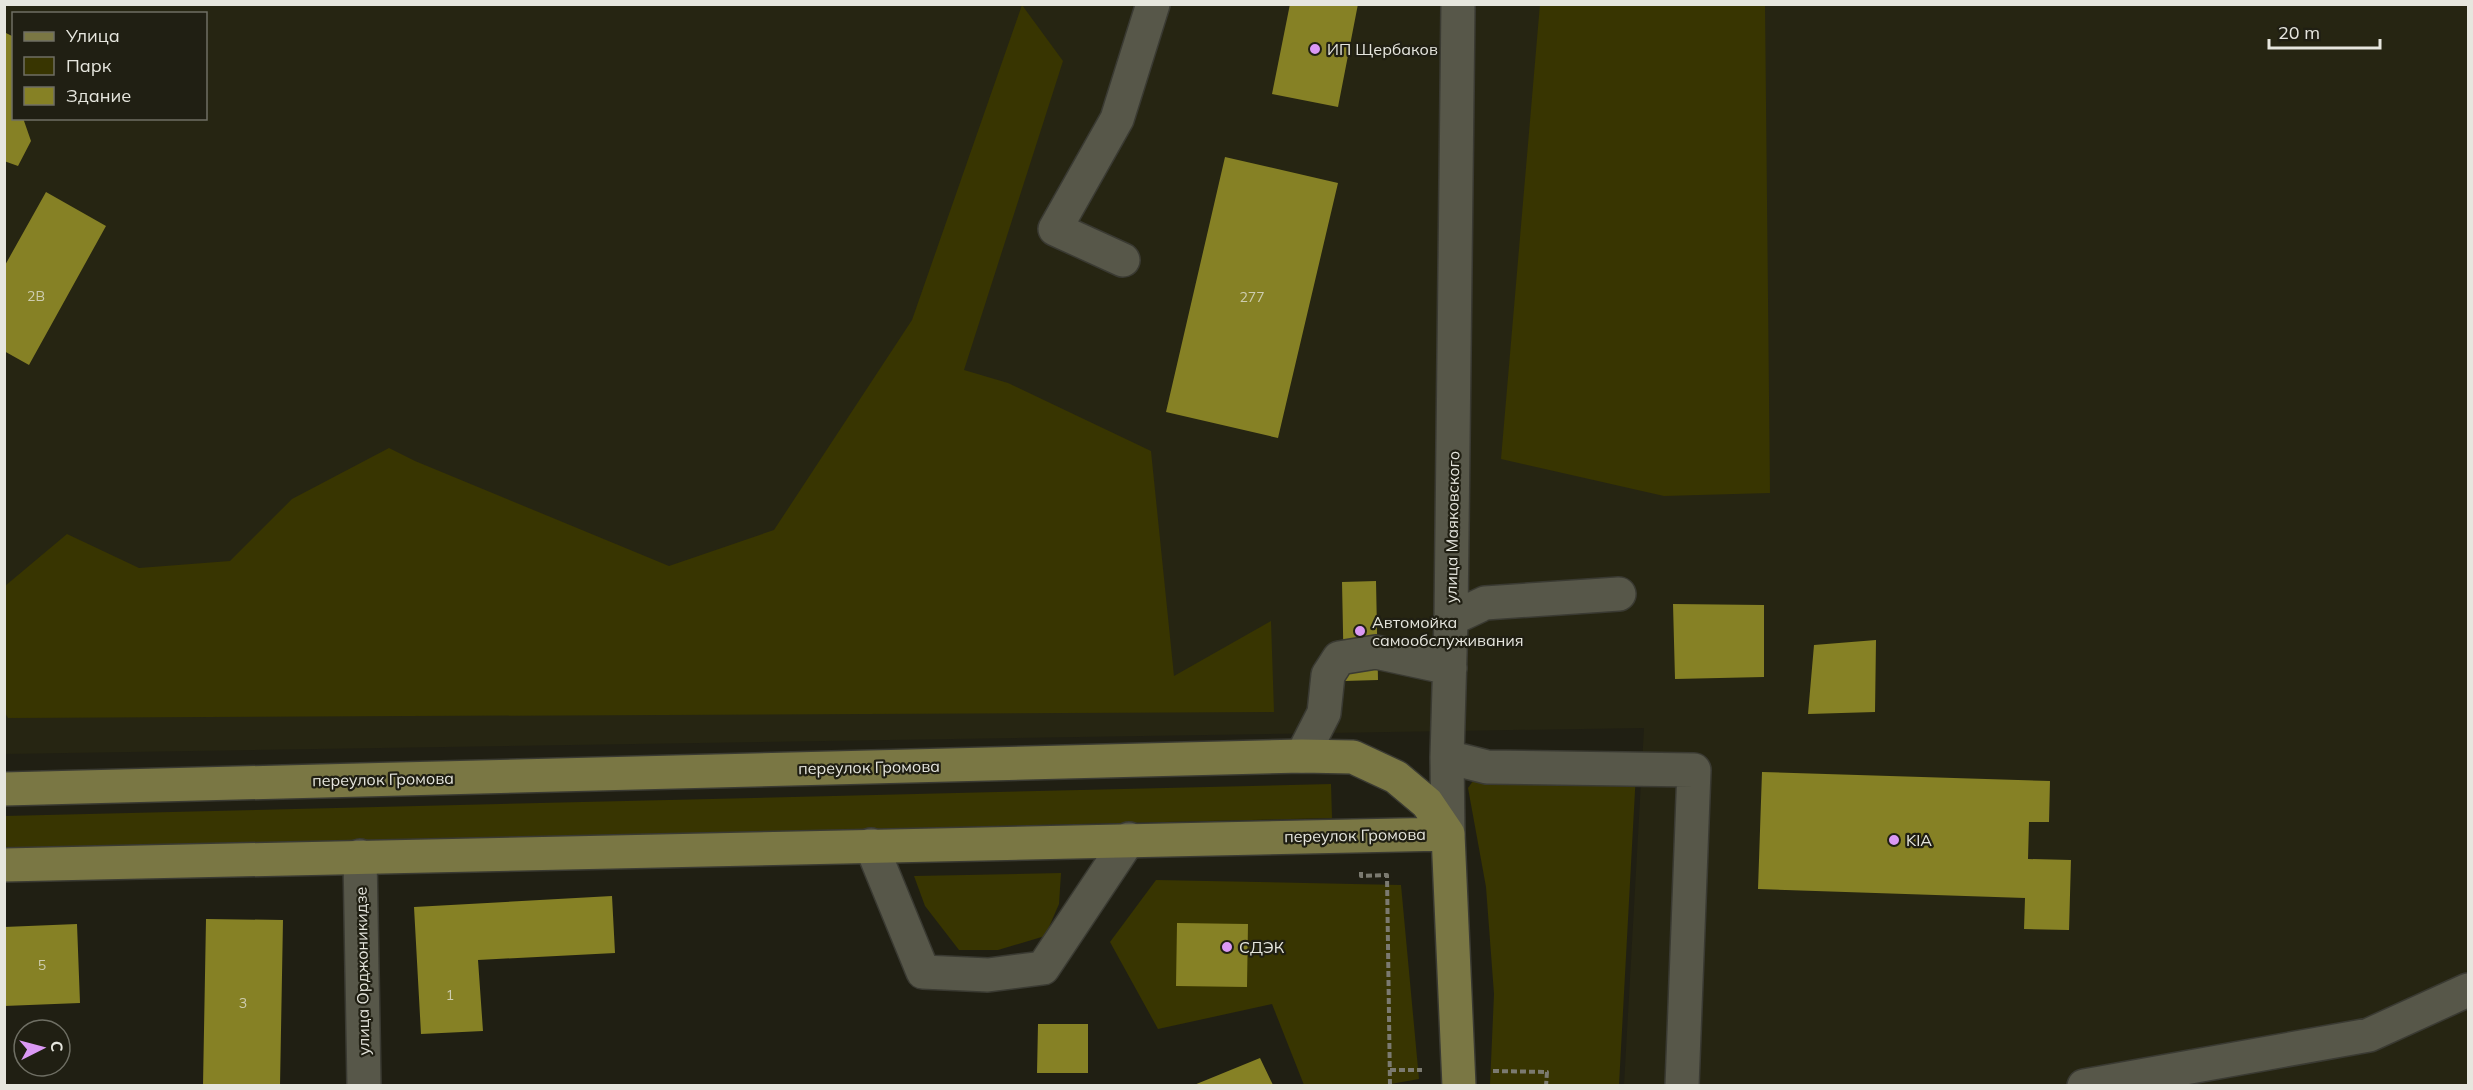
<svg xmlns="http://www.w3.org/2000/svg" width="2473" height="1090" viewBox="0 0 2473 1090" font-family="Mulish,sans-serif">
	<rect width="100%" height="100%" fill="#201f13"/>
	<!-- built -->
	<path fill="#262512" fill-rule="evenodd" d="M4,5H2468V1085H1624L1644,728L5,754ZM14,14H206V118H14Z"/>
	<!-- green -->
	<path fill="#383501" d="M1540,4L1765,5L1770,493L1664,496L1501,459Z
		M1022,5L1063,61L964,370L1008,383L1151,451L1174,676L1271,621L1274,712L8,718L4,711L5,586L67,534L139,568L230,561L292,499L389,448L415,461L669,566L774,530L912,320Z
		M1511,750L1637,754L1619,1085H1490L1494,994L1486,887L1468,788L1488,760Z
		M1331,784L1332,818L5,850L4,816Z
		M1061,873L1059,904L1045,936L998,950H959L925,906L914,876Z
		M1156,880L1401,885L1419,1079L1385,1085H1304L1272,1004L1158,1029L1110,942Z"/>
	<!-- building -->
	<path fill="#868125" d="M1290,4H1358L1338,107L1272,94Z
		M4,32L14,37V118H23L31,141L18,166L4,161Z
		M1225,157L1338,183L1278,438L1166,412Z
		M46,192L106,226L29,365L4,351V267Z
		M1376,581L1378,680L1344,681L1342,582Z
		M1673,604L1764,605V677L1675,679Z
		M1876,640L1875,712L1808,714L1814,645Z
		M1762,772L2050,781L2049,822H2029L2028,859L2071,860L2069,930L2024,929L2025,898L1758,889Z
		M612,896L615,953L478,960L483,1031L421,1034L414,907Z
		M206,919L283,920L280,1086H203Z
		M1177,923L1248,924L1247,987L1176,986Z
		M77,924L80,1003L4,1006V927Z
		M1038,1024H1088V1073H1037Z
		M1260,1058L1273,1085H1194Z"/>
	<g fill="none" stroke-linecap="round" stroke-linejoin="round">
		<!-- minor casing -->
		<g stroke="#3a3a32" stroke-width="36">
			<path id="minor" d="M1123,260L1055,229L1117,119L1153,4
				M1451,619L1485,603L1619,594
				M1302,756L1324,713L1328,675L1339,658L1376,652L1450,668
				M1447,757L1487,767L1694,770L1682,1086
				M1448,834L1447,757L1451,619L1458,4
				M871,845L923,972L988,975L1043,968L1129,839
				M360,856L364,1086
				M2084,1086L2369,1035L2468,990"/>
		</g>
		<!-- major casing -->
		<g stroke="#3a3a32" stroke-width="36">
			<path id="major" d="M4,789L1302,756L1353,757L1396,777L1427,803L1448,834L4,865
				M1448,834L1459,1086"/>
		</g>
		<!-- path -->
		<path stroke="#7b7a70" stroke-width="4" stroke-dasharray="6 3" stroke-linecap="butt" d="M1361,872V876L1387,875L1390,1086
			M1390,1070H1422
			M1493,1071L1547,1072L1546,1086"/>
		<!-- minor -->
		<use href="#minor" stroke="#575749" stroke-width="33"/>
		<!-- major -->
		<use href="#major" stroke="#7a7744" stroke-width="33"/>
	</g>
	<!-- markers -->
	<g fill="#db99f5" stroke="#201f13" stroke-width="2">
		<circle cx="1315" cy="49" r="6"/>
		<circle cx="1360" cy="631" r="6"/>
		<circle cx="1894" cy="840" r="6"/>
		<circle cx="1227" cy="947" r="6"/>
	</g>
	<g text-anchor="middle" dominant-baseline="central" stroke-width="4.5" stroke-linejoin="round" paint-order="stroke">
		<!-- number labels -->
		<g font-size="14" fill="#cecdb0">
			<text x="36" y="296">2В</text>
			<text x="1252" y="297">277</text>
			<text x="42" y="965">5</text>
			<text x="450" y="995">1</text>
			<text x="243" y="1003">3</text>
		</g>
		<!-- poi labels -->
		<g font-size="16" fill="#e6e6de" stroke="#201f13" text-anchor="start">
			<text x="1327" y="49">ИП Щербаков</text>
			<text x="1372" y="622">Автомойка<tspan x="1372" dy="18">самообслуживания</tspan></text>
			<text x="1906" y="840">KIA</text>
			<text x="1239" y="947">СДЭК</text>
		</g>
		<!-- street labels -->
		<g font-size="16" fill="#e6e6de" stroke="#201f13">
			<text transform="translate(1452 527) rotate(-89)">улица Маяковского</text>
			<text transform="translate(869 767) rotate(-1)">переулок Громова</text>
			<text transform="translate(383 779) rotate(-1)">переулок Громова</text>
			<text transform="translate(1355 835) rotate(-1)">переулок Громова</text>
			<text transform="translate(362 971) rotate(-91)">улица Орджоникидзе</text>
		</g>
	</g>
	<!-- border -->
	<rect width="2473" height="1090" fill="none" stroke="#e6e6de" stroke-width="12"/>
	<!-- legend -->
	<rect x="12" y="12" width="195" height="108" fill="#201f13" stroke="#6f6f64" stroke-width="1.5"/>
	<rect x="24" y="32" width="30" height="9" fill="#7a7744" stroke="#6f6f64" stroke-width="1.5"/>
	<text x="66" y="42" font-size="18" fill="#e6e6de">Улица</text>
	<rect x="24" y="57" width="30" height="18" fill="#383501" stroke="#6f6f64" stroke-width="1.5"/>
	<text x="66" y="72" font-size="18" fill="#e6e6de">Парк</text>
	<rect x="24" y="87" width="30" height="18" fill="#868125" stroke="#6f6f64" stroke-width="1.5"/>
	<text x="66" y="102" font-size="18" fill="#e6e6de">Здание</text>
	<!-- north arrow -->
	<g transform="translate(42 1048) rotate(84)"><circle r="28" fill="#201f13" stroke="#6f6f64" stroke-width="1.5"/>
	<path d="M0-4.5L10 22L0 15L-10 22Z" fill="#db99f5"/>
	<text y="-9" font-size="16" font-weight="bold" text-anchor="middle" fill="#e6e6de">С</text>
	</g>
	<!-- scale -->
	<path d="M2269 39v9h111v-9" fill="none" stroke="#e6e6de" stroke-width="3"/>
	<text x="2278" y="39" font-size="18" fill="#e6e6de" stroke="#201f13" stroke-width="4.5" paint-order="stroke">20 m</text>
</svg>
